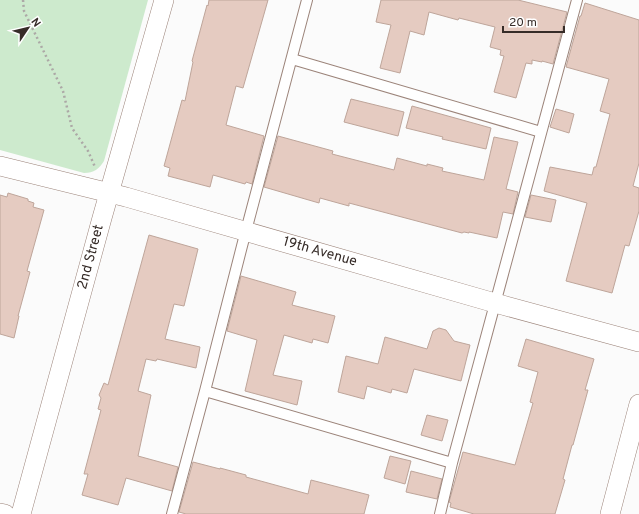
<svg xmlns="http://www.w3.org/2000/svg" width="639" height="514" viewBox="0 0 639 514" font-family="Overpass,sans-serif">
	<rect width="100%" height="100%" fill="#fbfbfb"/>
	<!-- green -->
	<path fill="#cdeacd" d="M0,0H148L104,161C99,169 94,173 84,173L0,150Z"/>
	<!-- building -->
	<path fill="#e5cbc1" stroke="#bea59a" d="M209,0H268L243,88L236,86L226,125L264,136L252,184L246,182L245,184L213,175L210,187L168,176L170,168L164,166L182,100L185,101L193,62L192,61L207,5L208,6Z
		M381,0H518L567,12L553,64L542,61V62L532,60V64L526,63L516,98L494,92L504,56L500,55L501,50L490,47L495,27L459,18L458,20L429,12L424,35L410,31L400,73L380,68L391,25L376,22Z
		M585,3L639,20V163L633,186L639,188V211L629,246L625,245L612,293L566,281L587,203L544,191L550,167L592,175L594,167H596L610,114L600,111L609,79L566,67L580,16H581Z
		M351,99L404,112L398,136L344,122Z
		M412,106L491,128L486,149L442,139L443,137L406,128Z
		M556,109L574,114L569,133L550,127Z
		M278,136L333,151L332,154L394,170L397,158L427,166V164L443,168L442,171L484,180L494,137L518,142L506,189L518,192L513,214L503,212L497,238L469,232V233L464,232L462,233L349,203V206L320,198L319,203L264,187Z
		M8,193L28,199V201L34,203L33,207L44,210L27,271L30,272L18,316H19L14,338L0,334V195L7,197Z
		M531,195L556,200L551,222L525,217Z
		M149,235L198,249L184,306L174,304L165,339L200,347L196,368L157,359L156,361L146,359L138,391L151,395L138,456L178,467L172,491L126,478L118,505L82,495L88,474H84L101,410L98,409L101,398L99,395L104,383L108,385Z
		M241,276L296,292L292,305L335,316L328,343L313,339L312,343L284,335L273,375L302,381L297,405L245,391L257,340L227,331Z
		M439,328L446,330L454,341L470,345L461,381L414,369L407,393L392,389L391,393L367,386L364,399L338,392L346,356L378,364L385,337L427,349L433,331Z
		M526,339L594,359L585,390H588L573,445H572L563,479L565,480L555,514H474L450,507L451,503L449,502L463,452L515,465L533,403L530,402L538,372L518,366Z
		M427,415L448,420L442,441L421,435Z
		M390,456L411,461L405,484L384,478Z
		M193,462L220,469V468L246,475V477L308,494L311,480L369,495L364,514H186L179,512Z
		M411,471L442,479L437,499L406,492Z"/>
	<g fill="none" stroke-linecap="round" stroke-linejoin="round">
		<!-- service casing -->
		<g stroke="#9c847a" stroke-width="12">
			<path id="service" d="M292,59L541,132
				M205,391L452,463
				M172,514L205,391L242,246L307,0
				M440,514L452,463L577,0"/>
		</g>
		<!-- minor casing -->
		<g stroke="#9c847a" stroke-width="20">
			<path id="minor" d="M0,166L126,197L495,303L639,342
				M0,513L5,514
				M21,514L102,218L164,0
				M610,514L639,404"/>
		</g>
		<!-- path -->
		<path stroke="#aca8a6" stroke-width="2.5" stroke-dasharray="2 3" stroke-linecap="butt" d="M23,0L24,11L63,91L72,128L88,151L95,167"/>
		<!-- service -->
		<use href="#service" stroke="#fff" stroke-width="10"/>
		<!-- minor -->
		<use href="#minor" stroke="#fff" stroke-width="19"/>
	</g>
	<g text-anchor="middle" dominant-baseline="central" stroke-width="4" stroke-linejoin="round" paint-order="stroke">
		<!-- street labels -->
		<g font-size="14" fill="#362c28" stroke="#fff">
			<text transform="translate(320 252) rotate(16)">19th Avenue</text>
			<text transform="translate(91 257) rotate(-75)">2nd Street</text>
		</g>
	</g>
	<!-- north arrow -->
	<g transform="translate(28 28) rotate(55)" stroke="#ffffff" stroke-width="3" paint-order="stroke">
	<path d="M0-3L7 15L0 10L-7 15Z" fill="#362c28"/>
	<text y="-6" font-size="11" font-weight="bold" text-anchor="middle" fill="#362c28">N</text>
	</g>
	<!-- scale -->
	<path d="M503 26v6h61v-6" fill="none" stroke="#362c28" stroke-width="2"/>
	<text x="509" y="26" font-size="12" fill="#362c28" stroke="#ffffff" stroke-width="3" paint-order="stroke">20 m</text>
</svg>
